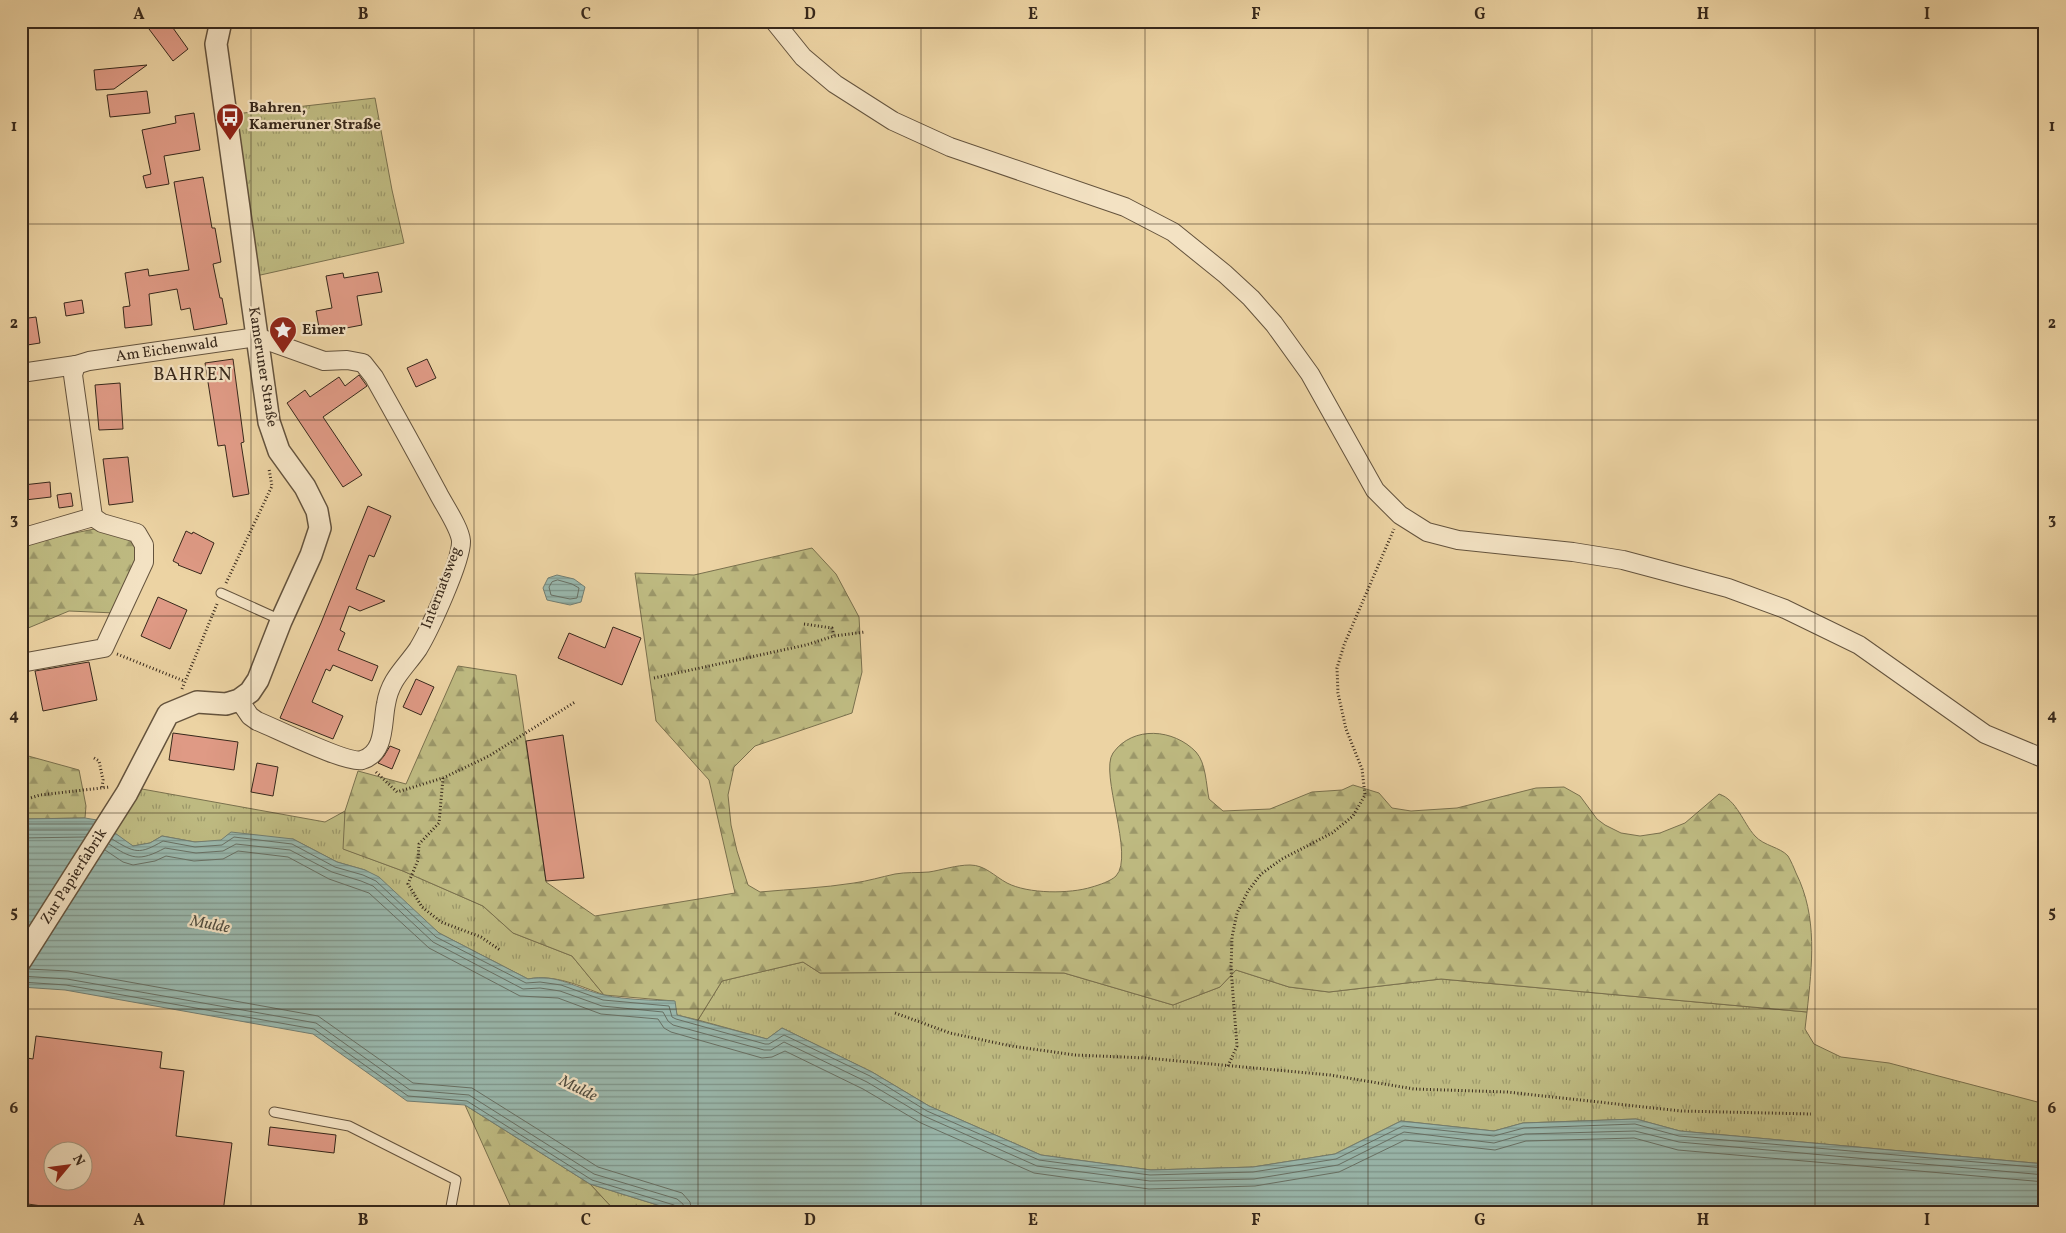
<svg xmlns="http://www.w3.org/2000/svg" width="2066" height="1233" viewBox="0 0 2066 1233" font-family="Vollkorn,serif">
	<defs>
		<pattern id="grass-tufts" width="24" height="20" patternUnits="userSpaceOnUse" patternTransform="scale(1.25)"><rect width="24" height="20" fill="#beba81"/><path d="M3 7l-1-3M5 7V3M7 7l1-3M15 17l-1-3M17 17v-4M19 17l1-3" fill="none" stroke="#9b9769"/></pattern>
		<pattern id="forest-firs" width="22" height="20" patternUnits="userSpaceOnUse" patternTransform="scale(1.25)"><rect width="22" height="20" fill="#beba81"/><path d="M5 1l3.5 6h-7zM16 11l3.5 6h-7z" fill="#9b9769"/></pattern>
		<pattern id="water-rules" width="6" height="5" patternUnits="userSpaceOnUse" patternTransform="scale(1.25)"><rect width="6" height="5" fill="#99b7ac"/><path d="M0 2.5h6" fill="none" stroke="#7e958b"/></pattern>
	</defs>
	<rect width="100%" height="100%" fill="#ecd3a3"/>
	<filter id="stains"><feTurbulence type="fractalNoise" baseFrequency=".004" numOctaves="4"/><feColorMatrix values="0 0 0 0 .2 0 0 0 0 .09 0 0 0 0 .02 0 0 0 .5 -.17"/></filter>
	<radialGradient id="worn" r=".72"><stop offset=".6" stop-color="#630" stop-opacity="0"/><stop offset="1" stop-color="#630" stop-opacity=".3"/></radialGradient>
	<!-- grass -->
	<path fill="url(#grass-tufts)" stroke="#7a714e" d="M375,98L392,190L404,243L256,276L235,114Z
		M142,789L325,822L345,811L344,849L403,871L483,906L513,933L572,956L604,995C580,986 555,974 528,979L439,933L365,870L337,862L293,839L195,842L162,836L150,843L133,846L114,834Z
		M803,962L820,973L964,972L1064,973L1173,1005L1220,987L1236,970L1289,987L1329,992L1441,979L1807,1012L1805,1029L1814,1044L1841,1057L1889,1063L2045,1104V1164L1680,1131L1636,1119L1523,1123L1494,1131L1401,1121L1335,1154L1253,1167L1151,1170L1041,1155L929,1106L872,1072L782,1028L767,1039L698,1020L722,981Z
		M590,1184L680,1212H616Z"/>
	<!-- forest -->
	<path fill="url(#forest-firs)" stroke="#7a714e" d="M104,527L127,536L138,547L137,566L115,613L69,611L21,631V544Z
		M812,548L836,574L859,617L862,672L852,713L755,746L734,767L728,795L731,825L737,851L748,885L760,892C791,889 823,888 854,883C868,881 881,877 895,874C906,872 917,873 929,872C942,870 956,865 970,865C985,865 994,876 1007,883C1028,894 1070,894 1092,887C1099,885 1111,881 1116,876C1135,856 1099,773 1113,753C1133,725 1174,729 1196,752C1206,763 1206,784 1209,799L1223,811L1270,809L1312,792L1342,790L1353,785L1379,793L1392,808L1411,811L1457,808L1536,788L1564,787L1580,796L1597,819L1605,825L1621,833L1640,836L1660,833L1685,823L1719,794C1737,800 1743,823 1755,836C1764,846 1780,847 1788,856C1791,861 1794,868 1796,873C1818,917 1812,965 1807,1012L1441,979L1329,992L1289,987L1236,970L1220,987L1173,1005L1064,973L964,972L820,973L803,962L722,981L698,1020L677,1015L674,1001L604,995L572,956L513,933L483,906L403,871L343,849L345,811L358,771L406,784L458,666L516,675L546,882L595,916L735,893L709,780L656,721L635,573L694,575Z
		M21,754L79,770L86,806L85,818L21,819Z
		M465,1105L590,1184L616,1212H513Z"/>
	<!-- water -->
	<path fill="url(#water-rules)" stroke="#727e72" d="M557,575L574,579L585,587L581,602L570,605L547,600L543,588L548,578Z
		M85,818L97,820L133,846L150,843L162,836L195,842L221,840L231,832L293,839L337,862L365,870L379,877L439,933L528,979C557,973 577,989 604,995C626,1000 652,1000 675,1001L677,1015L767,1039L782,1028L872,1072L929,1106L1041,1155L1151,1170L1253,1167L1335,1154L1401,1121L1494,1131L1523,1123L1636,1119L1680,1131L2045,1164V1212H680L590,1184L465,1105L407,1101L313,1034L65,990L21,987V819Z"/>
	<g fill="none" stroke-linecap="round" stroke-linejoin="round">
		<!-- shore -->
		<path stroke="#687064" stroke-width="1" d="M558,580L572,584L579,588L577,598L570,599L551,595L549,587L552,582Z
			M21,824H93
			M21,830H89
			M21,838L85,837
			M112,839C135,853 139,855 163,841L195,847L222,845L234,837L292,844L335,867L363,875L376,881L436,937L526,983L540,982L561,985L603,1000L669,1006L672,1017L676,1019L765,1044H769L784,1035L870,1076L927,1111L1039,1160L1150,1175L1253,1172L1336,1159L1403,1126L1494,1136L1524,1128L1635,1124L1679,1136L2045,1168
			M109,844C132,859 139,862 165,848L196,853L223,851L236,844L290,850L332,872L361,881L373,886L433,942L523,989L540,988L560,991L602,1006L663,1012L668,1021L673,1025L764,1050H771L784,1042L867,1082L924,1116L1037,1166L1150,1181L1254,1179L1338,1165L1404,1132L1494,1143L1525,1134L1635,1131L1679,1142L2045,1175
			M105,850L123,862L133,865L155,861L166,856L194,861L223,859L238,851L288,857L329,879L369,893L429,948L520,996L558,998L601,1014L658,1019L664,1028L671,1032L762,1058L772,1057L785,1051L863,1089L921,1123L1034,1173L1149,1189L1255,1186L1339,1172L1405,1140L1495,1150L1526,1141L1634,1138L1678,1150L2045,1182
			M28,969L68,971L318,1016L413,1083L472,1088L598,1167L682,1193L690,1202L692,1212
			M21,976L67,979L316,1023L410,1090L469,1095L594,1174L677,1199L683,1204L684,1212
			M21,982L66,985L314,1029L408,1096L467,1101L592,1180L674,1205L677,1207L678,1212"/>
	</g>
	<!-- building -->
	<path fill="#df9a85" stroke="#37281b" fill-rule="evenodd" d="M143,21H168L188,49L173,61Z
		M147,65L114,89L96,90L94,70Z
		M147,91L150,113L110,117L107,95Z
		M194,113L200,150L164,156L169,184L146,188L143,176L151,174L142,130L176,123L175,116Z
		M203,177L212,228H215L221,262L213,264L220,298H222L227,324L194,330L190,308L181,310L177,289L149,294L152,325L125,328L123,307L130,306L125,273L148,269L149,276L189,270L174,182Z
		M378,272L382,292L357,296L362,325L320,333L316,311L332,308L326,276L343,273L344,278Z
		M82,300L84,313L66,316L64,303Z
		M36,317L40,343L21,346V319Z
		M233,359L244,442L241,443L249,494L233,497L225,445L218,446L205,363Z
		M427,359L436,378L416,387L407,368Z
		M359,375L367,386L323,417L362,475L343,487L287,403L305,390L310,397L339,377L345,386Z
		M120,383L123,429L99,430L95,385Z
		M128,457L133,502L109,505L103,459Z
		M50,482L51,497L25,500L23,485Z
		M71,493L73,506L59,508L57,495Z
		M368,506L391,516L374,557L369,555L356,589L385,601L360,611L349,606L340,630L345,633L338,650L378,666L372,681L333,665L330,671L326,669L312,702L343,716L333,739L280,718L321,623Z
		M186,531L192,534L193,532L214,543L201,574L178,565L179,564L173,561Z
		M158,597L187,610L170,649L141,636Z
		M613,627L641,638L622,685L558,658L569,633L605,648Z
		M89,662L97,700L43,711L35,671Z
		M416,679L434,687L421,715L403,707Z
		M173,733L238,742L234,770L169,760Z
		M563,735L584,878L546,881L526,741Z
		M390,746L400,750L392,769L378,763L384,756Z
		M257,763L278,767L273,796L251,792Z
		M36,1036L162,1052L160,1068L184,1071L176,1136L232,1143L223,1212H83L21,1203V1057L33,1059ZM52,1150H82V1180H52Z
		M270,1127L336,1135L334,1153L268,1145Z"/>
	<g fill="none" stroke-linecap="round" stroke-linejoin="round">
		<!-- service casing -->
		<g stroke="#64533d" stroke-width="11">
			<path id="service" d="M221,593L281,620
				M274,1112L349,1126L456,1180L450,1212"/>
		</g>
		<!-- minor casing -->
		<g stroke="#64533d" stroke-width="20">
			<g id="minor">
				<path d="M774,21L803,57L835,84L893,121L950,147L1125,207L1173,232L1225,274L1251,298L1274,324L1310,374L1375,490L1400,515L1427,532L1458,540L1573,552L1623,560L1728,588L1785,609L1859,645L1985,734L2045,759"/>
				<path d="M76,365L73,375L93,517"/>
				<path id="s1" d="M21,373L76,365L89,361L257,337L324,361L347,360L363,363L374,377C396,416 417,454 438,493C444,505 460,528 461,541C462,560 429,631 418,649C405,668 390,679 386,704C382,722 386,753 362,760C347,764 275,728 257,721L250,716L239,700"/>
				<path d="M21,538L93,517L102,523L137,533L144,545V562L104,648L21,663"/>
			</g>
		</g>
		<!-- tertiary casing -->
		<g stroke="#64533d" stroke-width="24">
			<g id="tertiary">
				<path id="s2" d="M21,960L127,793L168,714L197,702L226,704L239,700L250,692L258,680L281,621L311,555L320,528L317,511L305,487L279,451L269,422L216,44L221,21"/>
			</g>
		</g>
		<!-- path -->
		<path stroke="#37281b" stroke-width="3" stroke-dasharray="1 2.5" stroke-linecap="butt" d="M226,583L272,486L269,469
			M804,624L832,628L834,636
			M117,654L184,681
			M654,678L806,645L834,636L865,632
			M182,689L217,604
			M94,758L99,761L103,780L102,788
			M376,772L397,792L443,778L489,756L575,702
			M443,778L439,823L419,844L418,860L408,884L422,907L441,922L481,937L500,950
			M21,801L40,795L110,787
			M895,1013L950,1033L1011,1046L1075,1055L1146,1058L1330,1075L1414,1089L1507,1092L1681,1111L1811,1114
			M1228,1066L1237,1046L1231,969L1232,937L1237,913L1248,891L1261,874L1282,859L1332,833L1353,816L1365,795L1362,769L1346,729L1338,693L1337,668L1344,645L1394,529"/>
		<!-- service -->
		<use href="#service" stroke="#f3e2c3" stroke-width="9"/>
		<!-- minor -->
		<use href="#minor" stroke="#f3e2c3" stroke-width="18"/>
		<!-- tertiary -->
		<use href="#tertiary" stroke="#f3e2c3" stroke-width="21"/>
	</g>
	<!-- grid -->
	<path fill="none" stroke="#37281b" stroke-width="1" stroke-opacity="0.55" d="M251,21V1212M474,21V1212M698,21V1212M921,21V1212M1145,21V1212M1368,21V1212M1592,21V1212M1815,21V1212M21,224H2045M21,420H2045M21,616H2045M21,813H2045M21,1009H2045"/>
	<!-- icons -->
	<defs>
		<g id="bus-pin" transform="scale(1.4375)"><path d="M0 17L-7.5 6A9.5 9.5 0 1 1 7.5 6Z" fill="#8f2418" stroke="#f3e2c3"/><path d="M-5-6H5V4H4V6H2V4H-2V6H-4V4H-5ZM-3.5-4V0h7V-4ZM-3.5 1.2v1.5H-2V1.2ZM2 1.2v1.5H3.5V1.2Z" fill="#fff"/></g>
		<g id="sight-pin" transform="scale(1.4375)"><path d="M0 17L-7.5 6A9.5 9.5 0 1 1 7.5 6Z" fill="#8f2418" stroke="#f3e2c3"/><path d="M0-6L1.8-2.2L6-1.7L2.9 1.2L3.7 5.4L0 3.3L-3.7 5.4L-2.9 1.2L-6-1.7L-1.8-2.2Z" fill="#fff"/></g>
	</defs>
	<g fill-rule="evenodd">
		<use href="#bus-pin" x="230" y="117"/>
		<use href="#sight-pin" x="283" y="330"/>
	</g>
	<g text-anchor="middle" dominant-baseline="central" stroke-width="4.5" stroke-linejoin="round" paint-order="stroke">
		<!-- poi labels -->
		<g font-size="15" font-weight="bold" fill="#37281b" stroke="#f3e2c3" text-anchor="start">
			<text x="249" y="108">Bahren,<tspan x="249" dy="17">Kameruner Straße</tspan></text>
			<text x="302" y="330">Eimer</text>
		</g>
		<!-- street labels -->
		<g font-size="15" fill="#37281b" stroke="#f3e2c3">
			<text stroke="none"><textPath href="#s1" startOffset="148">Am Eichenwald</textPath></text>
			<text transform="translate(262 367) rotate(81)">Kameruner Straße</text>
			<text transform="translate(442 588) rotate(-69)">Internatsweg</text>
			<text stroke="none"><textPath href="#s2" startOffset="99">Zur Papierfabrik</textPath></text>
		</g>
		<!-- water labels -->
		<g font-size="16" font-style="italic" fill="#504c3f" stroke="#f3e2c3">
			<text transform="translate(210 925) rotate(11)">Mulde</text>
			<text transform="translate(578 1089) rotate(26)">Mulde</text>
		</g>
		<!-- quarter labels -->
		<g font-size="18" letter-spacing="1" fill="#37281b" stroke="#f3e2c3">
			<text x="193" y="375">BAHREN</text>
		</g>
	</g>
	<!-- margin -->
	<rect width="2066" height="1233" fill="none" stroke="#ecd3a3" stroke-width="55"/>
	<!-- north arrow -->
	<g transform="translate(68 1166) rotate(61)"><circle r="24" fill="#f3e2c3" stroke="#a89880"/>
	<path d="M0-4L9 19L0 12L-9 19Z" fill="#8f2418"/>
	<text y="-8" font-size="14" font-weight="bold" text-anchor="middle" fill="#37281b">N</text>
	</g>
	<rect x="28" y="28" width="2010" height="1178" fill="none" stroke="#37281b" stroke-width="2"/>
	<g font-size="16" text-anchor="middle" font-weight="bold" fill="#37281b">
		<text x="139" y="19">A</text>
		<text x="363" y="19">B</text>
		<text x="586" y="19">C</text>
		<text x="810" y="19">D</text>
		<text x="1033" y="19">E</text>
		<text x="1256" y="19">F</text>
		<text x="1480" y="19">G</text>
		<text x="1703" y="19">H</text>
		<text x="1927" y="19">I</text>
		<text x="14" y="131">1</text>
		<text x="2052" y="131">1</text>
		<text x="14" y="328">2</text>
		<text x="2052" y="328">2</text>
		<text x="14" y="524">3</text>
		<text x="2052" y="524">3</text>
		<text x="14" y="720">4</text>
		<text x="2052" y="720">4</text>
		<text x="14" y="917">5</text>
		<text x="2052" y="917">5</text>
		<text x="14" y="1113">6</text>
		<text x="2052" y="1113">6</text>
		<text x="139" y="1225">A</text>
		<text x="363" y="1225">B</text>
		<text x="586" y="1225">C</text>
		<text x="810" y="1225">D</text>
		<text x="1033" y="1225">E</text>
		<text x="1256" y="1225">F</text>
		<text x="1480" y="1225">G</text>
		<text x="1703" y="1225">H</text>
		<text x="1927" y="1225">I</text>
	</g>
	<rect width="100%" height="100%" filter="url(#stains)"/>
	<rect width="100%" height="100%" fill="url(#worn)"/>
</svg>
